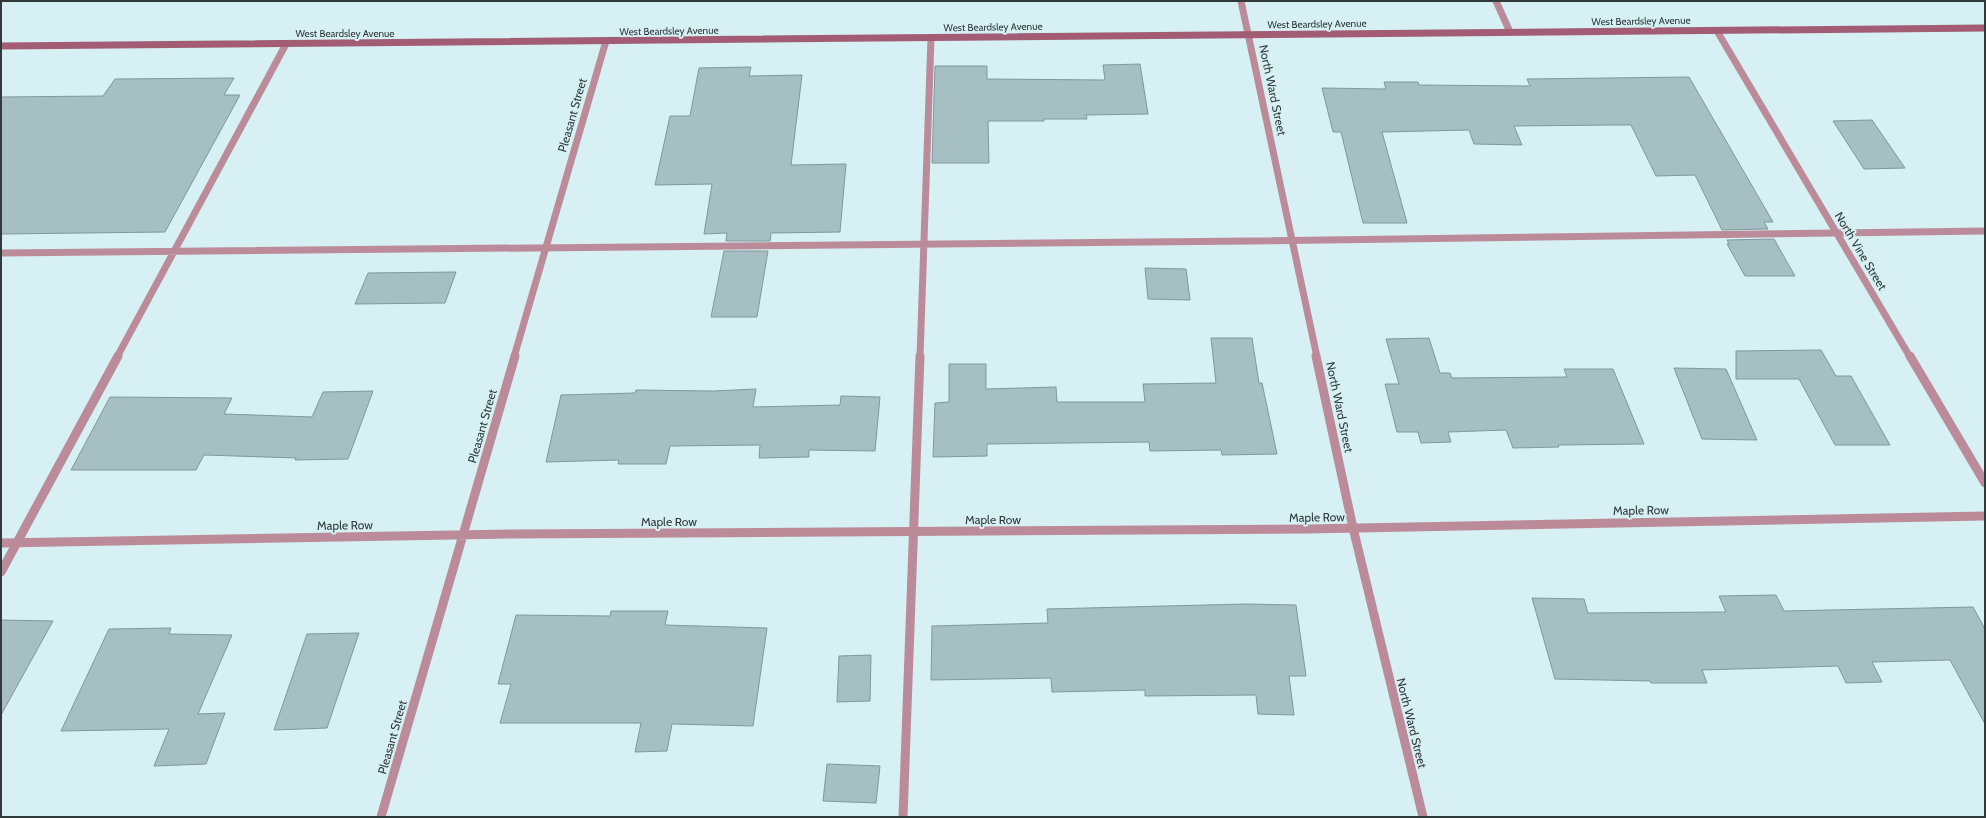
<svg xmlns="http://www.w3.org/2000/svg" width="1986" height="818" viewBox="0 0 1986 818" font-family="Cabin,sans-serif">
	<rect width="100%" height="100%" fill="#d6f0f3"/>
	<!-- building -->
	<path fill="#a6bfc2" stroke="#80989b" d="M1140,64L1148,114L1086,115L1087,119H1044V121H988L989,163H932L935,66H987V79L1105,80L1103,65Z
		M751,67L749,76L802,75L791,165L846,164L840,232L771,233L770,241H726L727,233L704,234L712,184L655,185L670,116H690L699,68Z
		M1689,77L1773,222H1764L1768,229L1722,230L1695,175L1656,176L1631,125H1612L1514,126L1522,145L1474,144L1469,130L1382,132L1407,223H1363L1341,132H1333L1322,88L1386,89L1384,82H1418L1419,85L1530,86L1527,79Z
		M234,78L224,95H240L165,232L1,234V97L103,96L115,79Z
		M1872,120L1905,168L1864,169L1833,121Z
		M1774,239L1795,276H1745L1727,244H1729L1727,240Z
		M724,251H768L757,317H711Z
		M1145,268L1186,269L1190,300L1148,299Z
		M456,272L445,303L355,304L368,273Z
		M1211,338H1252L1259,383H1262L1277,454L1222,455L1221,450L1150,451L1149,442L987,444V456L933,457L935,403L949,402V364H986V389L1056,387L1057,402H1145L1143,384L1216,383Z
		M1429,338L1440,373H1450L1452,378L1567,377L1564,369H1613L1644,444L1558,445L1559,447L1513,448L1506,430L1448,432L1451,442L1421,443L1418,432H1397L1385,384H1399L1386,339Z
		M1821,350L1836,376H1851L1890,445H1835L1799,379H1736V351Z
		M1674,368L1726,369L1757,440L1702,439Z
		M756,389L753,407L840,405L841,396L880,397L875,451L809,450V457L759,458L760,445L670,446L666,464H618L619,460L546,462L561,395L635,393L636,390L713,391Z
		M373,391L348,459L295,460L296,458L204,455L196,470H71L110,397L232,398L224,414L312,417L323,392Z
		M1776,595L1784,611L1973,607L1985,629V724L1950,660L1872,662L1882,682L1846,683L1838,666L1702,670L1707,683H1651L1650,681L1555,679L1532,598L1584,599L1588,613L1726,612L1719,596Z
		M1245,604L1296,605L1306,676H1289L1294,715L1258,714L1256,695L1145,696V690L1052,692L1051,678L931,680L932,626L1048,623L1047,609Z
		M611,611H668L665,625L767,628L753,726L672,724L667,751L635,752L641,723H500L511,684H498L516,615L610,616Z
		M1,620L53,621L1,715Z
		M171,628L169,634L232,635L198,714L225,713L206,764L154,766L169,729L61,731L109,629Z
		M359,633L327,728L274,730L307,634Z
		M871,655L870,701L837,702L839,656Z
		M827,764L880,766L876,803L823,801Z"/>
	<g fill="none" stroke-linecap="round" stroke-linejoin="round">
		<!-- lane-far1 -->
		<path stroke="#bc8b99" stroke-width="7" d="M1496,1L1510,32
			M1,253L1251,241L1985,231
			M117,357L286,44
			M920,357L931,38"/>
		<!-- lane -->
		<path stroke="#bc8b99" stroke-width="9" d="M1,572L118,356
			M903,817L920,356"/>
		<!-- street-far1 -->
		<path stroke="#bc8b99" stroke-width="7" d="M1241,1L1317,357
			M1717,31L1910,357
			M514,357L606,41"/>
		<!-- street -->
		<path stroke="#bc8b99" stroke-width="9" d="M1316,356L1353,528L1423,817
			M1910,356L1985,483
			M1,543L512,534L1307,529L1985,516
			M381,817L515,356"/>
		<!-- secondary -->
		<path stroke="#a25c73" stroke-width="7" d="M1,46L1985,28"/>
	</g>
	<g text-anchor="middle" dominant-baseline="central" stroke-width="4" stroke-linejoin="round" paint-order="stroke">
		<!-- far-street labels -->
		<g font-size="10" fill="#303a3b" stroke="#d6f0f3">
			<text transform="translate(1641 21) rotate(-1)">West Beardsley Avenue</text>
			<text transform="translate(1317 24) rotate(-1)">West Beardsley Avenue</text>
			<text transform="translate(993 27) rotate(-1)">West Beardsley Avenue</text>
			<text transform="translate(669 31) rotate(-1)">West Beardsley Avenue</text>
			<text x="345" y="33">West Beardsley Avenue</text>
		</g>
		<!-- street labels -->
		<g font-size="12" fill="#303a3b" stroke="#d6f0f3">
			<text transform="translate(1273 90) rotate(78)">North Ward Street</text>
			<text transform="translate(572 115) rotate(-74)">Pleasant Street</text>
			<text transform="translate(1861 251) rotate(59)">North Vine Street</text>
			<text transform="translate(1340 407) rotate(78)">North Ward Street</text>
			<text transform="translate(482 426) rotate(-74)">Pleasant Street</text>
			<text transform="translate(1641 510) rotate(-1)">Maple Row</text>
			<text transform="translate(1317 517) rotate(-1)">Maple Row</text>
			<text x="993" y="519">Maple Row</text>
			<text x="669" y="521">Maple Row</text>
			<text transform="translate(345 525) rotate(-1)">Maple Row</text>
			<text transform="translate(1412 723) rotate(76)">North Ward Street</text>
			<text transform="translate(392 737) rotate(-74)">Pleasant Street</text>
		</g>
	</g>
	<!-- border -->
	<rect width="1986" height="818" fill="none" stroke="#303a3b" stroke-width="4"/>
</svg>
